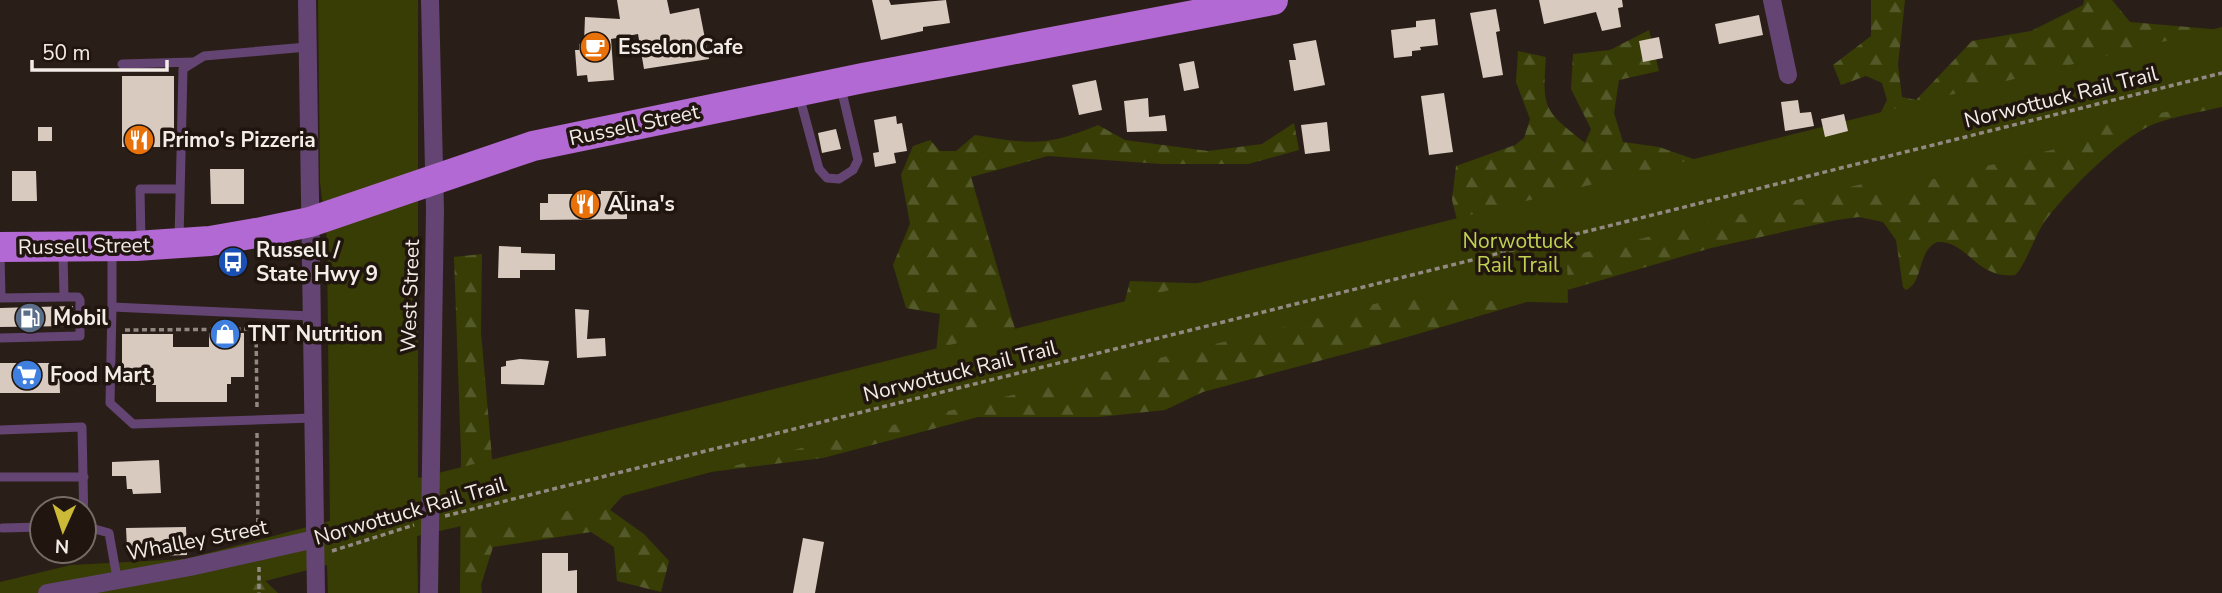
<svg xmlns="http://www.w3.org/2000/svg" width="2222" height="593" viewBox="0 0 2222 593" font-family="'Nunito Sans',sans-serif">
	<defs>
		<pattern id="forest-firs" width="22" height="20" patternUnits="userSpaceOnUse" patternTransform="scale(1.75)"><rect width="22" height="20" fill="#373d04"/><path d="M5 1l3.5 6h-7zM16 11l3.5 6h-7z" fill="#545929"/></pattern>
	</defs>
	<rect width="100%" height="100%" fill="#2a1f18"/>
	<!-- forest -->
	<path fill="url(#forest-firs)" d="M1871,0H1905L1898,65L1902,97L1916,100L1972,41L2031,31L2083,5L2084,0H2112L2130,22L2222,30V107C2200,112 2175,116 2154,124C2121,137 2064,194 2043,224C2035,236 2024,268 2015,275C1975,279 1968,240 1937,242C1917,251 1924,282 1906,290L1903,287L1896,240L1883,222L1859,217L1837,220L1711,248L1390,342L1203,392L1165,410L1099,417H978L823,458L710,472L626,492L610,510L644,534L669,561L661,592L617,581L614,547L591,532L493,547L481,585L482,593H460L461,453L454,257L482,254L481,332L494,481L935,363L940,314L906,308L893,265L910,224L901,175L913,146L930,140L940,151H956L975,135C1029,144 1046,147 1098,125L1125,140L1208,151L1262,144L1294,123L1299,150L1248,164H1162L1048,156L971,177L1018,339L1121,316L1130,281L1245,285L1458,224L1452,200L1456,166L1515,145L1524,138L1530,119L1516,82L1518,51L1546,57C1542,110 1544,110 1585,143L1591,129L1571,89L1573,54L1610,50L1649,30L1659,71L1619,80L1614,113L1623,142L1659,147L1728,171L1876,122L1887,100L1882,83L1866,76L1841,85L1833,65L1871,36Z
		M261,577L278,593H194Z"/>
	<!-- green -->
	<path fill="#373d04" d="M318,0H418V478L2222,27V101L2083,128L2084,142L1877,193L1878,180L1567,257L1568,303L1398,298L789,451L530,521H484L417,536L418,593H328L327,565L220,593H0V582L71,565L185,559L330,521L327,240L320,182Z"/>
	<!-- building -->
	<path fill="#d9cac0" d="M617,0H667L670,14L699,8L709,59L644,69L638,34L611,39L614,80L588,82L587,75L577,76L575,50H579V44L584,43L585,17L620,19Z
		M872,0H889L891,5L946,0L950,23L923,27V31L881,40Z
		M1539,0H1622L1623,7L1618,8L1621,27L1602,31L1596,12L1544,24Z
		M1496,9L1500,31L1496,32L1503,75L1483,78L1470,13Z
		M1759,15L1763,35L1719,44L1715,24Z
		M1435,19L1438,45L1420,47L1421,50L1412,51V56L1394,58L1391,30L1416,27V21Z
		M1659,37L1663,58L1643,62L1639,41Z
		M1316,40L1325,85L1294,91L1289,60H1296L1293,44Z
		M1194,61L1199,88L1184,91L1179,64Z
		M122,76H174V147H122Z
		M1096,80L1102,110L1079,115L1072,85Z
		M1444,93L1453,152L1429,155L1421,96Z
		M1148,98L1149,117L1165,115L1167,131L1127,132L1124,101Z
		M1798,100L1800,113L1811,112L1814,126L1785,131L1781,102Z
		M1844,114L1848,131L1825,137L1821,119Z
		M896,116L897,124L902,123L907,151L894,153L896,163L875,167L873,153L879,152L874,120Z
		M1327,122L1330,151L1305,154L1301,125Z
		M38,127H52V141H38Z
		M836,129L841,149L822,153L818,133Z
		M210,169H244V204H211Z
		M12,171H36L37,201H12Z
		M601,191H627V219L540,220V203H548V194H601Z
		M499,246L521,247V253L555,254V270H520V278H498Z
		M73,306V326L0,327V308Z
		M575,309L589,310L587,339L605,338L606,356L577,358Z
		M209,333H244V377H231V384H227V402H156V385H122V334H173V347H209Z
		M520,359L549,361L544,385L501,384V367L506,366V361Z
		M0,363H59L60,393H0Z
		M159,460L161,493L133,494L132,489H127L126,476H112V462Z
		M186,527L187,555L150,556V547H127L126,528Z
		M803,538L824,542L815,593H793Z
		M542,553H568V571L577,570V593H542Z"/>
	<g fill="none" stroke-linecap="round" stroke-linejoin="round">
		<!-- path -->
		<path stroke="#928983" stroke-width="3.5" stroke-dasharray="5 3.5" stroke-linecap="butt" d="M125,330L256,329L257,408
			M257,433L258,533
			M445,516L2222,73
			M332,551L414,525
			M259,567V593"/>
		<!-- service -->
		<path stroke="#644472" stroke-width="9" d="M122,64L193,62
			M799,95L819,169L827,178L839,179L853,170L858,160L841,88
			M179,240L183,69L204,56L307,47
			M141,242L140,189H180
			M0,252L1,298L64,297L63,252
			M112,252V307L311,316
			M112,307L110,403L133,424L313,418
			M0,338L80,336V300L78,297H64
			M0,430L82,427L84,526L109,533L117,578
			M0,477H84
			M2,528L42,527"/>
		<!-- minor -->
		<path stroke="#644472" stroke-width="18" d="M307,0L316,593
			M1772,0L1788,75
			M47,593L190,567L315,539
			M429,593L435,210L430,0"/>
		<!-- trunk -->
		<path stroke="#b369d3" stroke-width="30" d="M0,247L136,246L210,241L262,232L310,222L533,146L863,78L1273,0"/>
	</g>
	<!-- icons -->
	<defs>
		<g id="cafe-disc" transform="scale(1.575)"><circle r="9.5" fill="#e8710a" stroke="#20160f"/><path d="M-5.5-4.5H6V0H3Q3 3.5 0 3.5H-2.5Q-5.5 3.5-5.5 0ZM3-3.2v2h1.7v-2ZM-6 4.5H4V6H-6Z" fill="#fff"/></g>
		<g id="restaurant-disc" transform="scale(1.575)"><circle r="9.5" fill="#e8710a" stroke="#20160f"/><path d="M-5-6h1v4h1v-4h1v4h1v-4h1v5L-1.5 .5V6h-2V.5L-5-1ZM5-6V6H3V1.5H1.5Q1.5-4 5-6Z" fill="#fff"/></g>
		<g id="bus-disc" transform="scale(1.575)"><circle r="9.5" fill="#1a4fb4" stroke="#20160f"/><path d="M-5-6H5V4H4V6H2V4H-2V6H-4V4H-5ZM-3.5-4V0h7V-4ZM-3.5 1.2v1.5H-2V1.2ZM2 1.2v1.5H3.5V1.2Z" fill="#fff"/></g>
		<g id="fuel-disc" transform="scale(1.575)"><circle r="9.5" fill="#5c6f8a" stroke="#20160f"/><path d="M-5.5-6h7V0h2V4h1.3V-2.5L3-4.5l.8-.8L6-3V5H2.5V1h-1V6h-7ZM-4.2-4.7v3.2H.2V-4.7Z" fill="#fff"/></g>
		<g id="shop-disc" transform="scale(1.575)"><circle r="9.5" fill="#3f7fe0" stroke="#20160f"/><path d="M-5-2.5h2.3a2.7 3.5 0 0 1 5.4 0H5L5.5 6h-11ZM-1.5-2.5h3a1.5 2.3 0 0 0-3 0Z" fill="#fff"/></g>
		<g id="supermarket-disc" transform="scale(1.575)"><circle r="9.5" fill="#3f7fe0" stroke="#20160f"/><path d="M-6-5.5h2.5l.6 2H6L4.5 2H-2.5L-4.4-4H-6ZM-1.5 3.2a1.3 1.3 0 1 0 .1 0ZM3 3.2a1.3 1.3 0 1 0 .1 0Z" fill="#fff"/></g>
	</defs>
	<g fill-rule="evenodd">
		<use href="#cafe-disc" x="595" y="47"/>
		<use href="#restaurant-disc" x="139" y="140"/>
		<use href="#restaurant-disc" x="585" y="204"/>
		<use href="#bus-disc" x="233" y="262"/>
		<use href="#fuel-disc" x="30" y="318"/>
		<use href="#shop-disc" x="225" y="334"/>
		<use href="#supermarket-disc" x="27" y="375"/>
	</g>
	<g text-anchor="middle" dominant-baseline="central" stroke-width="7" stroke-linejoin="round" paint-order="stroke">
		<!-- poi labels -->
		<g font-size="21" font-weight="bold" fill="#f3ece7" stroke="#20160f" text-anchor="start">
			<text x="618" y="47">Esselon Cafe</text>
			<text x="162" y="140">Primo's Pizzeria</text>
			<text x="608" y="204">Alina's</text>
			<text x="256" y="250">Russell /<tspan x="256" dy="24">State Hwy 9</tspan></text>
			<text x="53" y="318">Mobil</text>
			<text x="248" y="334">TNT Nutrition</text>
			<text x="50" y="375">Food Mart</text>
		</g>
		<!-- street labels -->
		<g font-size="21" fill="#f3ece7" stroke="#20160f">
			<text transform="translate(2061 97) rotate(-14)">Norwottuck Rail Trail</text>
			<text transform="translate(634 125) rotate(-12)">Russell Street</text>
			<text transform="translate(84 246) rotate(-1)">Russell Street</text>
			<text transform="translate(410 296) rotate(-88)">West Street</text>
			<text transform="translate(960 371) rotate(-14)">Norwottuck Rail Trail</text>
			<text transform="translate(410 511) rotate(-16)">Norwottuck Rail Trail</text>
			<text transform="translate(197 540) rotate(-11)">Whalley Street</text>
		</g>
		<!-- park labels -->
		<g font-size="21" fill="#c0d050" stroke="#20160f">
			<text x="1518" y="241">Norwottuck<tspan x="1518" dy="24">Rail Trail</tspan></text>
		</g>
	</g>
	<!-- north arrow -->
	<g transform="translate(63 530) rotate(183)"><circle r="33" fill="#20160f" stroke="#746c65" stroke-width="2"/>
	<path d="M0-5L12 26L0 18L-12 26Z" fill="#ccb938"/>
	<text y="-10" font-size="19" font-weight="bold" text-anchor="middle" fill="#f3ece7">N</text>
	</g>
	<!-- scale -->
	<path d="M32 60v10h135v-10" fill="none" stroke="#f3ece7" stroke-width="3.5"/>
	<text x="42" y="60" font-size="21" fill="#f3ece7" stroke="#20160f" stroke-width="5" paint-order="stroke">50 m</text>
</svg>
